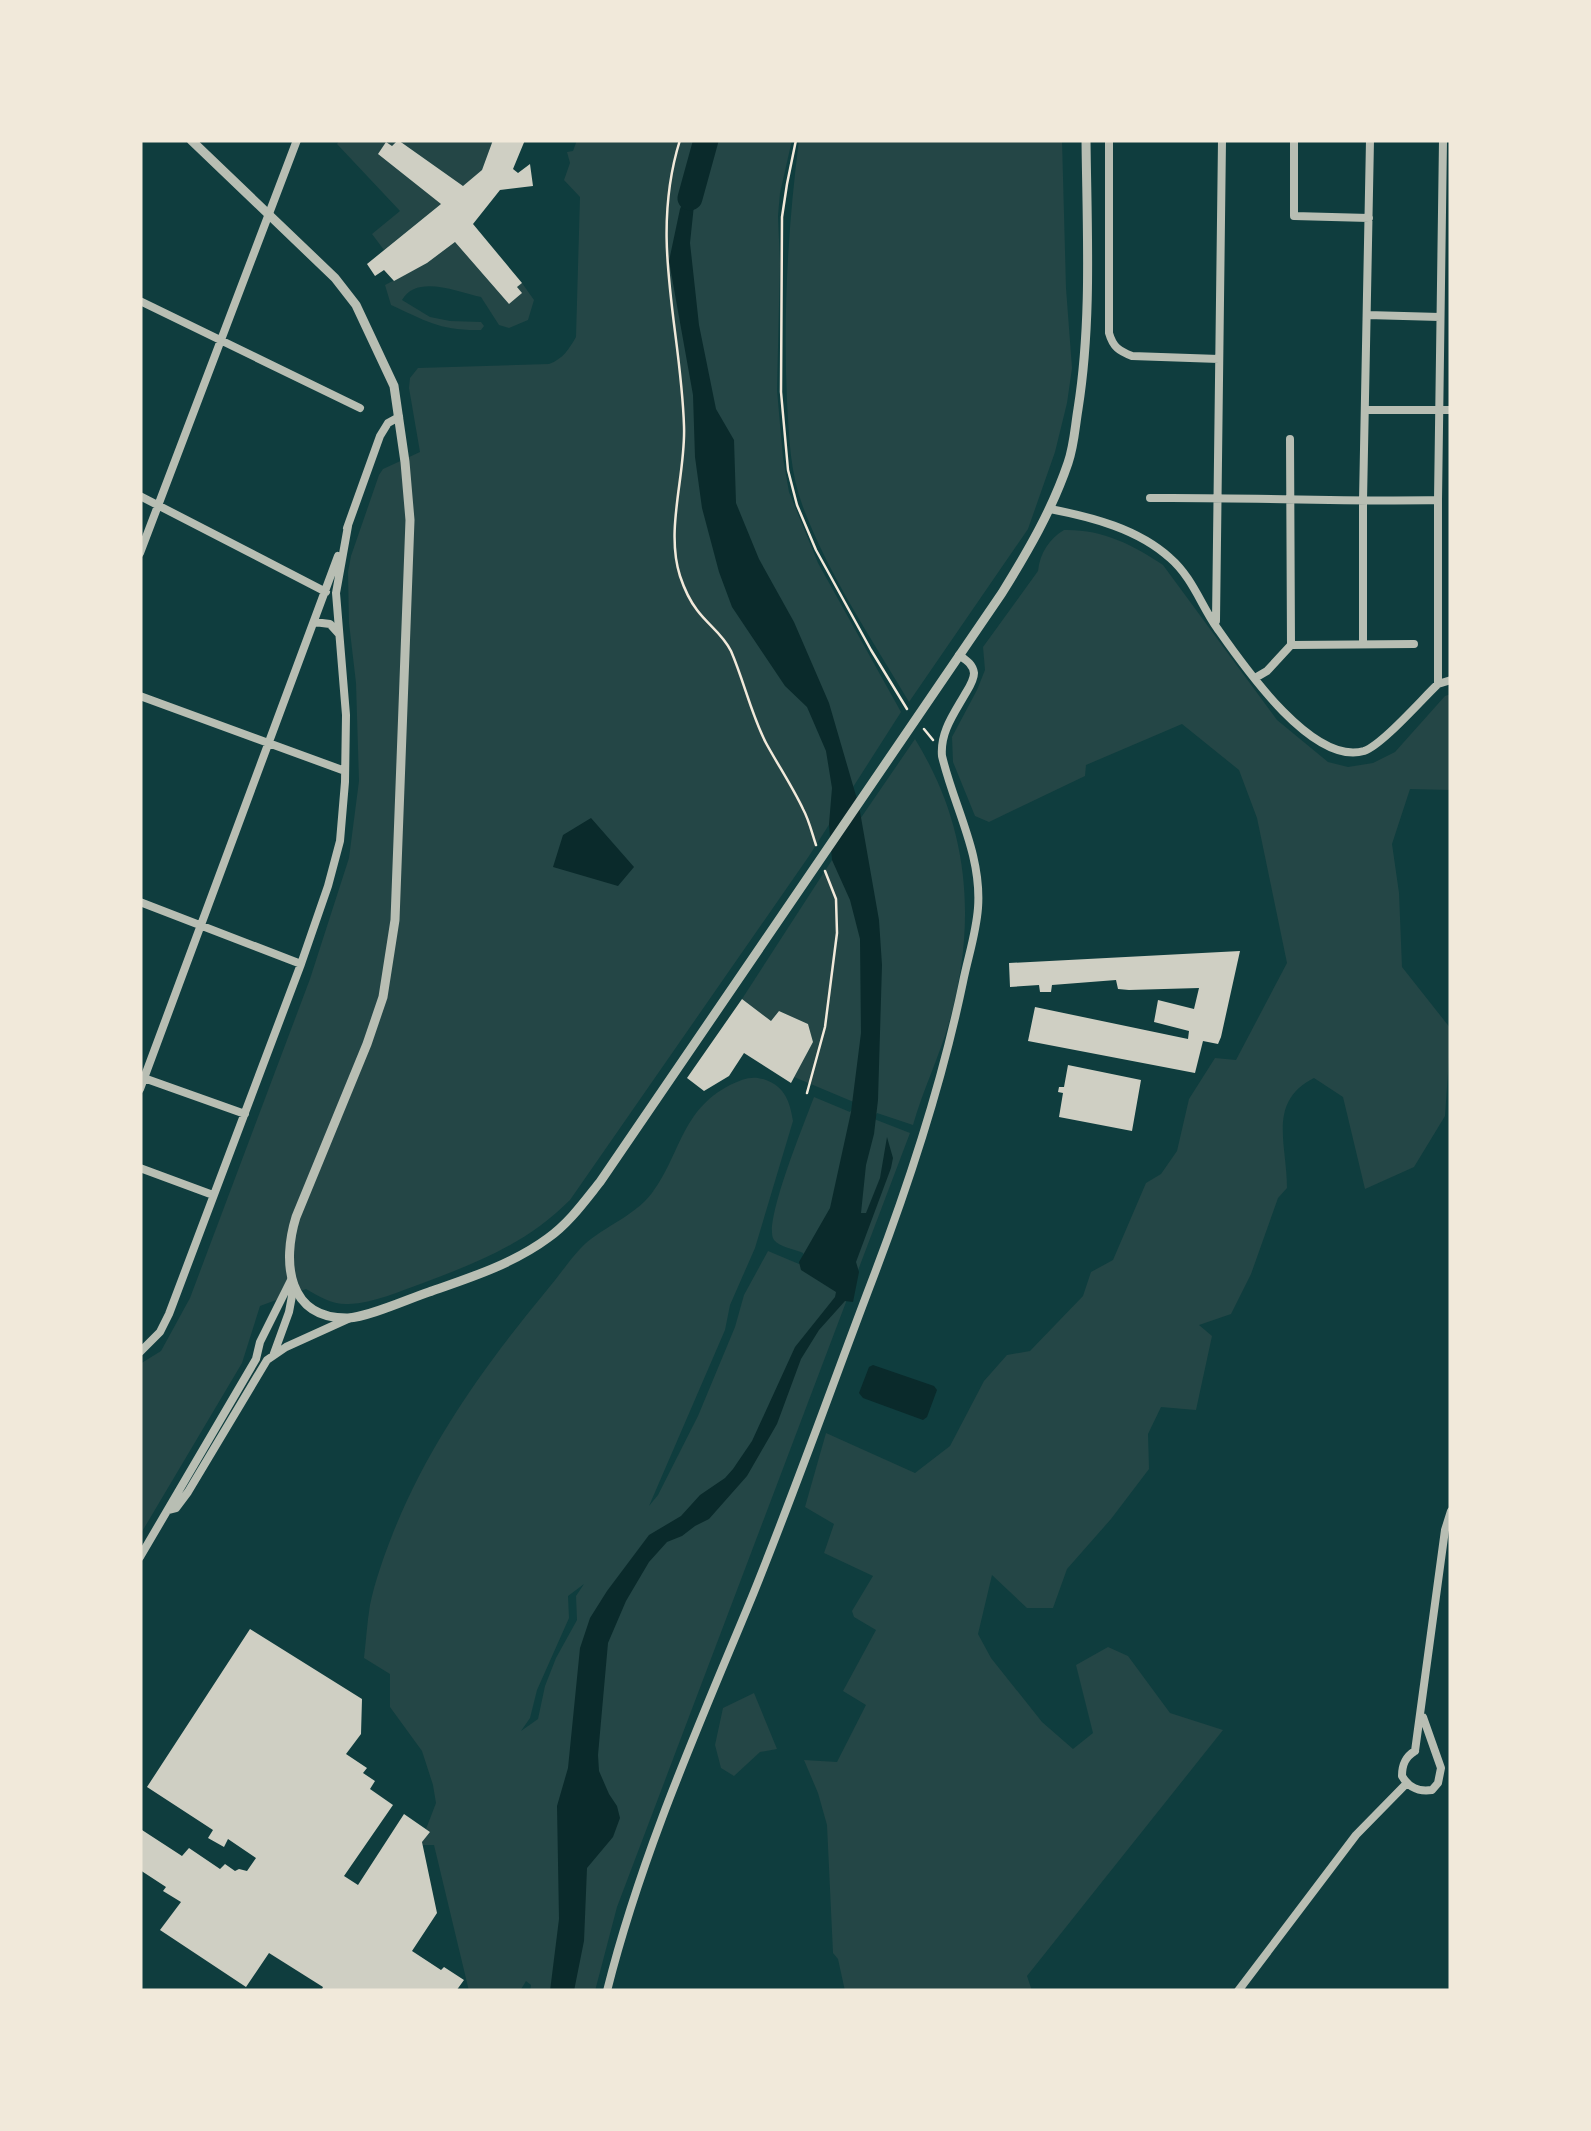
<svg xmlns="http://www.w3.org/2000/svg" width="1591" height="2131" viewBox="0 0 1591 2131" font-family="Mulish,sans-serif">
	<rect width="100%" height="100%" fill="#0f3d3e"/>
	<!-- green -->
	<path fill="#244646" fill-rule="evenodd" d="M340,140H397L392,146L386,142L379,155L441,204L384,250L372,234L400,211L337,144Z
		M398,140H493L482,170L463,186Z
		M577,140H792L780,193L778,216L780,263L777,390L783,458L789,492L818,563L901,712L809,856L570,1200C527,1243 479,1262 423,1283C400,1291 374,1303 349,1304C332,1305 320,1297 306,1289L260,1306L242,1363L140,1535V1364L161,1351L190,1298L310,979L349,858L359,781L356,683L349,623L348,572L351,556L379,475L383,469L420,452L409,388L410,378L418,368L549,364C563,359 569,349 576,337L580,197L564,180L570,163L567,152L573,151Z
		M799,140H1062L1066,288L1072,368L1067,403L1055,452L1028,529L909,702C872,639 829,576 803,507C790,473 789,436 787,401C783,314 788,226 799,140Z
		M455,242L509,304L521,293L517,287L522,283L534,300L528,320L509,328L499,325L481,297C457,292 417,274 402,300L430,317L450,321L481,322L484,326L481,330C441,331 426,321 391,305L385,285L427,263Z
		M1064,530C1101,529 1132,544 1163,565L1277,720L1328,762L1348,767L1373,763L1395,752L1445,696L1451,694V790L1410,789L1392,844L1399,893L1402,967L1451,1029L1445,1116L1414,1167L1365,1189L1343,1097L1314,1078C1267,1102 1287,1143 1287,1188L1278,1198L1251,1274L1231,1314L1199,1325L1212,1336L1196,1410L1161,1407L1148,1434L1149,1469L1111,1519L1067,1569L1053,1608H1027L992,1575L978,1634L991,1658L1042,1722L1073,1749L1093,1733L1076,1665L1108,1647L1128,1656L1170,1713L1223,1730L1027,1976L1032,1991H845L838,1959L833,1953L827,1825L818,1793L804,1760L837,1762L866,1705L843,1691L876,1630L854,1617L852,1611L873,1576L824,1553L834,1524L805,1507L826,1433L915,1473L950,1446L984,1381L1007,1355L1030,1351L1083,1296L1091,1272L1113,1260L1146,1183L1161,1174L1177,1151L1189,1099L1215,1058L1236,1060L1287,963L1257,818L1239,770L1182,724L1086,765L1085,776L989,822L975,816L953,762L952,737L977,690L985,670L983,647L1038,571C1040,553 1049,539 1064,530Z
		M915,739C970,828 977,923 949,1023C939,1057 923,1090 913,1125L877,1113L874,1119L910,1133L617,1907L595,1991H530L531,1985L526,1981L520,1991H469L434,1845H423L422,1842L430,1832L426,1829L436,1803L433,1785L422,1751L390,1707V1674L364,1658C366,1641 367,1623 370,1605C375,1581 384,1556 393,1533C429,1443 485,1365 547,1290C558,1277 568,1262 580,1249C599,1228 633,1218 652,1193C681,1154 681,1110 730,1085C743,1079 752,1075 766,1080C785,1087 790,1102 793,1121L755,1248L730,1305L725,1330L649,1506L658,1495L698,1416L735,1327L744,1295L768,1251L799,1264L806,1263L803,1253C794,1249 780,1247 774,1240C762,1225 806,1119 814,1097L850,1112L856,1103L794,1077L813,1042L808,1024L779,1011L771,1021L742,999L832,860ZM584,1584L576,1596L577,1620L556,1658L545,1686L538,1719L521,1731L530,1718L537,1690L569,1618L568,1596Z
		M754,1693L777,1749L760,1752L734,1776L721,1768L715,1745L723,1708Z"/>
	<!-- water -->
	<path fill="#0a2a2b" d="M698,167L690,243L699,325L716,409L734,440L736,503L759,559L794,622L829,703L859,806L879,920L882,965L878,1100L874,1134L866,1165L861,1213H866L880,1178L887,1137L893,1158L891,1168L856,1262L859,1272L853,1302L845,1301L819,1330L801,1359L777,1424L747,1476L709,1519L695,1526L682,1536L667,1542L649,1562L626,1601L608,1643L598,1755L599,1771L609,1794L617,1806L620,1818L613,1837L587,1868L584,1941L574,1991H550L559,1919L557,1806L568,1768L580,1648L590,1618L607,1591L649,1535L681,1516L700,1495L725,1478L733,1469L752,1441L795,1347L835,1297L836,1292L801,1270L799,1262L830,1208L851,1112L861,1033L860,939L850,900L832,860L829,824L832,788L826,751L807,707L785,686L732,607L719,572L702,508L695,457L693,395L669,261L680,209Z
		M591,818L634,867L618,886L553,867L563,835Z
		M873,1365L934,1386L937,1390L927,1417L923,1420L863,1398L859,1393L869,1367Z"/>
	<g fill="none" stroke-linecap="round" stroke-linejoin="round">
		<!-- river -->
		<path stroke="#0a2a2b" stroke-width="25" d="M690,198L706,140"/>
	</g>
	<!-- building -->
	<path fill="#cfcfc3" d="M398,140L463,186L482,170L493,140H525L513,169L518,173L530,164L533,186L500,190L473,224L522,283L517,287L522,293L509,304L455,242L427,263L394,281L384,270L375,276L367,264L441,204L378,154L386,142L392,146Z
		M1240,951L1221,1037L1218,1044L1203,1041L1195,1073L1028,1041L1035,1007L1188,1039L1189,1031L1154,1022L1158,1000L1194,1009L1199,988L1129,990L1118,989L1116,980L1052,985L1051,992H1040L1039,985L1010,987L1009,963Z
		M742,999L771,1021L779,1011L808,1024L813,1042L791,1083L744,1053L729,1076L704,1091L687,1078Z
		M1068,1065L1141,1080L1132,1131L1059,1117L1063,1093L1058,1092L1059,1087H1064Z
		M250,1629L362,1699L361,1734L346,1754L367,1768L363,1773L375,1781L370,1789L393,1805L344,1876L358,1885L404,1814L430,1832L422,1842L437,1913L412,1951L441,1970L444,1967L464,1980L456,1991H321L323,1987L269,1953L246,1987L160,1930L181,1902L163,1891L166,1887L140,1870V1833L142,1830L182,1856L189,1848L220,1869L225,1864L235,1871L239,1869L247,1871L256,1858L228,1839L224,1847L208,1838L213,1830L147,1787Z"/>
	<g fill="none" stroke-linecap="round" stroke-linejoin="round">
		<!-- path -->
		<path stroke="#f1e9da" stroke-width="2.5" d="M680,140C649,239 681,327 684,426C686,474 665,529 680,576C684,588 690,601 697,610C708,625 723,634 731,651C744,681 751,714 766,743C778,765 792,786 803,809C809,820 812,833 816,845
			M796,140L787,184L782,217L781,392L788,470L797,505L816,550L871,650L907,709
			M924,729L933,740
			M807,1093L825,1027L837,933L836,899L825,871"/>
		<!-- minor -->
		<path stroke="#b8beb3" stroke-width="8" d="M1109,140V333C1113,347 1119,351 1132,356L1219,359
			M1294,140V216L1369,218
			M140,301L360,408
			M1367,315L1440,317
			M1365,410H1451
			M140,496L326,592
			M1150,498C1246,497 1342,502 1438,500
			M1050,509C1092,517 1138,529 1170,558C1192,577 1201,605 1217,628C1243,665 1312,766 1364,751C1382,745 1422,699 1438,684L1451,680
			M347,528L380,436L388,423L399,417
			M140,553L297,140
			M1216,621L1222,140
			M314,622L330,624L339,634
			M1363,644V501L1370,140
			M1291,645L1414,644
			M1255,678L1267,671L1291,645L1290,439
			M1438,684V500L1443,140
			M140,696L345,771
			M140,902L301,964
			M141,1077L245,1114
			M140,1089L338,556
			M140,1168L213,1195
			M140,1352L160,1332L169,1314L301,964L328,886L340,841L345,782L346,715L336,593L348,526
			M273,1356L289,1312L294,1285
			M168,1510L176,1508L188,1492L267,1360L286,1347L350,1318
			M140,1557L256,1359L260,1342L291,1280
			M1415,1751L1445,1530L1451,1511
			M1415,1751C1405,1757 1402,1765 1402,1776C1409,1788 1418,1792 1432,1790L1438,1783L1441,1768L1423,1717
			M607,1991C640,1859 695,1734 747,1609C792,1500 831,1388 873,1278C910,1181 942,1083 963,982C968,957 976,934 978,908C982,854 954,807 942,756C940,733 953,715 964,696C968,689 974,681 974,673C973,664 966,660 959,655
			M1238,1991L1356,1835L1406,1784"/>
		<!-- tertiary -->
		<path stroke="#b8beb3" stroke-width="9" d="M191,140L335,278L356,305L394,386L405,462L410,520L395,920L383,997L367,1044L296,1217C282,1262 287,1319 348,1318C369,1317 408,1299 429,1292C469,1278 513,1264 548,1238C569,1223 584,1202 600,1182L1002,593C1028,551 1052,510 1068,463C1074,446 1075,427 1078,409C1092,321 1087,230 1086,140"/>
	</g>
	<!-- border -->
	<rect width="1591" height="2131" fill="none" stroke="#f1e9da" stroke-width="285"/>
</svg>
